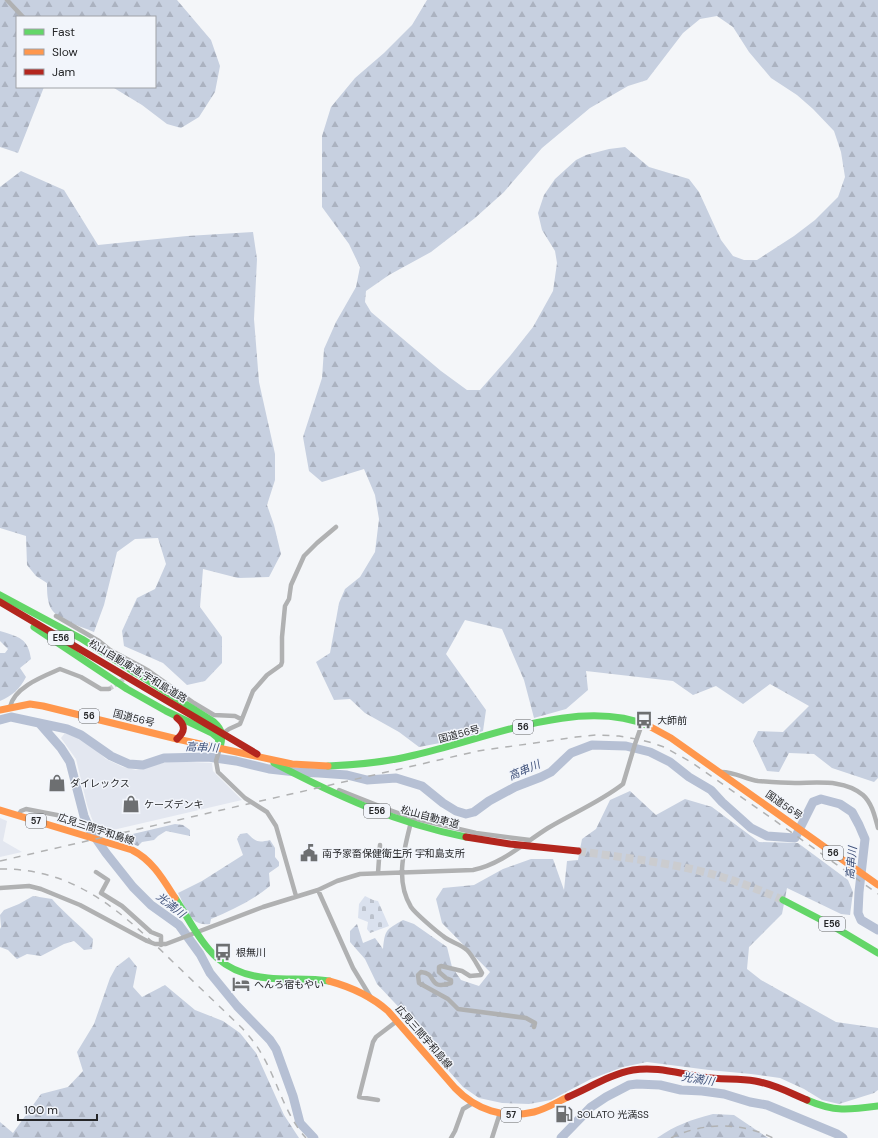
<svg xmlns="http://www.w3.org/2000/svg" width="878" height="1138" viewBox="0 0 878 1138" font-family="'DM Sans','Noto Sans JP',sans-serif">
	<defs>
		<pattern id="forest-firs" width="22" height="20" patternUnits="userSpaceOnUse"><rect width="22" height="20" fill="#c7d0e0"/><path d="M5 1l3.5 6h-7zM16 11l3.5 6h-7z" fill="#abb2c0"/></pattern>
		<pattern id="cemetery-stones" width="16" height="16" patternUnits="userSpaceOnUse"><rect width="16" height="16" fill="#dae1ee"/><path d="M2 7V4a2 2 0 0 1 4 0v3zM10 15v-3a2 2 0 0 1 4 0v3z" fill="#bbc1cc"/></pattern>
	</defs>
	<rect width="100%" height="100%" fill="#f4f6f9"/>
	<!-- built -->
	<path fill="#e3e7f0" d="M65,733L76,737L90,745L106,759L123,767L136,770L170,761L212,763L213,771L242,800L100,833L92,819L87,805L76,759L61,738Z
		M0,818L7,821L3,841L22,852L0,857Z"/>
	<!-- forest -->
	<path fill="url(#forest-firs)" fill-rule="evenodd" d="M0,0H177L211,40L220,66L215,92L199,117L181,128L167,124L142,105L114,88L111,87H155V17H17V87H44L18,153L0,147Z
		M427,0H878V778L874,782L832,768L814,754L789,753L779,772L767,771L753,741L758,731L783,732L809,706L770,684L743,704L716,686L693,695L673,681L586,671L588,690L566,709L534,718L524,680L502,629L465,620L446,654L486,710L483,731L461,739L419,747L399,732L365,713L350,699L334,700L316,662L330,653L339,603L345,589L360,577L375,552L379,519L375,495L364,469L322,482L309,471L303,437L322,378L324,349L336,322L356,287L360,267L349,244L322,207V136L331,107L355,78L384,53L412,25ZM717,16L733,27L749,52L771,78L797,95L813,109L834,131L841,152L845,177L838,197L815,220L794,236L757,260H744L733,256L721,240L699,192L689,179L649,167L625,147L609,149L586,155L576,160L555,179L544,195L538,213L542,230L555,251L557,263L553,291L533,327L510,356L480,390H467L441,371L371,312L365,302L366,291L389,275L431,252L475,218L504,192L542,148L590,108L628,86L647,80L683,33L700,19Z
		M21,171L64,190L98,245L187,236L253,232L257,259L254,319L259,382L275,454V480L267,505L274,525L281,554L269,577L238,578L203,569L200,607L222,637V663L205,681L187,685L163,663L124,646L122,631L137,598L155,589L166,564L158,538L135,539L117,552L104,605L94,632C81,626 61,622 52,610C47,603 47,591 47,583L36,576L27,565L26,536L0,528V187Z
		M0,631C19,637 28,638 31,659L20,668L26,677C20,689 12,696 0,701V653H5L8,649L0,641Z
		M630,791L656,815L685,799L712,807L759,842L798,843L848,880L853,892L850,915L841,914L787,888L782,914L749,947L747,969L761,980L836,1022L878,1028V1090L874,1093L839,1104L822,1100L804,1089L780,1078L751,1074L709,1070L647,1062L623,1067L591,1079L551,1100L529,1104L502,1103L479,1098L463,1087L440,1061L431,1036L408,1017L377,984L365,959L350,942V931L357,924L363,943L375,938L383,949C385,929 386,930 403,920L414,924L447,947L452,967L461,980L479,986L490,972L442,923L436,899L443,888L474,885L503,869L531,859H553L564,890L567,861L578,860L582,839L596,829L610,800Z
		M175,824L183,825L190,830V836L166,831L158,836L154,840L142,842L138,846L117,839L120,837Z
		M247,833C256,842 258,843 270,840L275,848V857L279,862V866L269,873L270,886C253,900 232,910 211,919L210,924C190,927 186,908 178,893L202,881L243,855L237,839L240,834Z
		M33,896L52,899C65,914 80,925 93,939L92,949L84,950L74,941L64,944L41,956L27,954L17,959L8,950L0,947V929L1,927L0,915L4,910L19,904Z
		M129,957L137,967L133,987L142,997L165,985L195,1010L223,1021L240,1033L256,1053L284,1115L299,1138H0V1122L13,1133L41,1094L68,1087L83,1071L77,1052L94,1024L110,978L116,967Z
		M713,1114L734,1115L768,1138H657C676,1125 690,1120 713,1114Z"/>
	<!-- cemetery -->
	<path fill="url(#cemetery-stones)" d="M365,896L373,900L378,901L389,926L370,933L367,929L368,922L358,918L359,904Z"/>
	<g fill="none" stroke-linecap="round" stroke-linejoin="round">
		<!-- river -->
		<path stroke="#b6c0d4" stroke-width="9" d="M0,720L11,717L67,729L81,735L111,756L129,764L143,765L164,758L208,757L236,761L269,769L296,772L319,773L347,775L367,780L396,778L422,786L443,803L456,811L466,814L474,812L489,801L515,787L541,777L551,772L571,753L592,745L626,746L650,752L670,762L689,777L711,790L722,802L751,828L767,836L795,838L813,802L821,799L840,804L852,812L859,825L865,839L859,892L858,913L861,920L878,930
			M40,724L61,748L70,762L84,816L90,830L106,853L133,887L151,905L179,925L200,954L210,973L237,1006L270,1040L276,1049L293,1096L300,1123L314,1138
			M561,1138L591,1107L606,1097L629,1085L637,1084L660,1085L681,1090L702,1091L724,1094L750,1102L767,1105L837,1134L843,1138"/>
		<!-- street-tunnel -->
		<path stroke="#cbcccf" stroke-width="4.5" stroke-dasharray="4.5 2" stroke-linecap="butt" d="M109,689L136,671"/>
		<!-- highway-tunnel -->
		<path stroke="#cbcccf" stroke-width="8" stroke-dasharray="8 4" stroke-linecap="butt" d="M578,851C632,859 688,864 740,883C755,888 769,894 783,900"/>
		<!-- street -->
		<path stroke="#b0b1b2" stroke-width="4.5" d="M7,0L23,17
			M56,616L99,641L110,650L142,667
			M140,669L142,667L149,671L194,703L214,715L235,716L241,719
			M10,707C14,687 44,676 60,669L81,677L101,689H109
			M222,734L229,729L240,724L253,691L267,675L281,665L282,662V637L285,606L289,599L291,585L304,556L317,543L336,527
			M220,748L216,761L218,772L245,798L267,812L276,826L296,896
			M720,772C733,771 745,779 758,781C770,782 783,783 795,783C818,783 844,779 863,795C872,803 875,817 878,828
			M339,790L387,809L412,818
			M18,815L21,811L26,809L62,816
			M530,840L476,833L412,818C405,847 394,879 411,907C415,913 436,931 443,936C450,942 460,944 467,950C473,956 477,965 482,973L481,975L470,976L462,971L441,966L439,967V972L446,978L451,980V983C427,991 438,973 421,972L418,975L419,983L448,999L458,1009L526,1018L535,1023L534,1027
			M96,872L108,880L101,893L122,906L151,932L161,936V945
			M378,873L380,845
			M0,888L29,886L41,889L80,905L147,941L155,944H166L263,907L318,890L337,881L360,874L473,870C502,864 524,843 548,828C573,813 600,802 623,784L635,744L642,724
			M318,890L353,968L370,996
			M378,1100L359,1097L373,1042L376,1037L397,1021
			M451,1138L455,1131L463,1109L473,1103
			M492,1138L500,1113"/>
		<!-- fast -->
		<path stroke="#63d668" stroke-width="7" d="M0,595L82,639L214,722C223,730 223,736 220,748
			M34,627L127,689L166,711L212,733L218,738L220,747
			M274,763C335,795 398,824 466,837
			M328,766C358,765 387,762 415,755C484,740 580,696 649,726
			M175,898C202,939 212,973 268,978C288,980 309,978 329,981
			M783,900L831,925L878,953
			M807,1100C834,1112 849,1110 878,1106"/>
		<!-- slow -->
		<path stroke="#ff974d" stroke-width="7" d="M0,710L30,704L43,706L177,739L292,764L328,766
			M649,726L671,738L878,885
			M0,810L132,850C152,860 163,879 175,898
			M329,981C351,987 371,996 388,1011L455,1088C476,1110 504,1119 534,1112C546,1109 557,1102 568,1097"/>
		<!-- jam -->
		<path stroke="#b3261e" stroke-width="7" d="M0,602L257,754
			M177,718C186,725 185,732 177,739
			M466,837L510,844L578,851
			M568,1097C589,1088 611,1074 633,1070C657,1066 680,1074 703,1077C720,1080 738,1078 755,1081C774,1084 790,1093 807,1100"/>
		<!-- rail -->
		<path stroke="#b1b2b3" stroke-width="1.5" stroke-dasharray="7 7" stroke-linecap="butt" d="M0,861L478,751L576,737L596,735L619,736L636,739L649,742L664,747L691,762L774,820L878,894
			M0,869C75,868 122,912 172,961C195,983 219,1006 242,1028C249,1036 256,1044 261,1053C278,1081 284,1114 306,1138
			M671,1138C703,1122 741,1122 773,1138"/>
	</g>
	<!-- icons -->
	<defs>
		<g id="bus-bare" transform="scale(1.38)"><path d="M-5-6H5V4H4V6H2V4H-2V6H-4V4H-5ZM-3.5-4V0h7V-4ZM-3.5 1.2v1.5H-2V1.2ZM2 1.2v1.5H3.5V1.2Z" fill="#6d6f71" stroke="#f2f5fb" stroke-width="2.5" paint-order="stroke"/></g>
		<g id="shop-bare" transform="scale(1.38)"><path d="M-5-2.5h2.3a2.7 3.5 0 0 1 5.4 0H5L5.5 6h-11ZM-1.5-2.5h3a1.5 2.3 0 0 0-3 0Z" fill="#6d6f71" stroke="#f2f5fb" stroke-width="2.5" paint-order="stroke"/></g>
		<g id="civic-bare" transform="scale(1.38)"><path d="M-.6-6.5H3V-4.5H.6V-3L4-1V1h2V6H-6V1h2V-1L-.6-3ZM-1.2 2.5V6h2.4V2.5Z" fill="#6d6f71" stroke="#f2f5fb" stroke-width="2.5" paint-order="stroke"/></g>
		<g id="hotel-bare" transform="scale(1.38)"><path d="M-6-4.5h1.5V1H6V5H4.5V3h-9V5H-6ZM-4 0a1.8 1.8 0 1 1 3.6 0ZM.5 0V-2.5h3Q6-2.5 6 0Z" fill="#6d6f71" stroke="#f2f5fb" stroke-width="2.5" paint-order="stroke"/></g>
		<g id="fuel-bare" transform="scale(1.38)"><path d="M-5.5-6h7V0h2V4h1.3V-2.5L3-4.5l.8-.8L6-3V5H2.5V1h-1V6h-7ZM-4.2-4.7v3.2H.2V-4.7Z" fill="#6d6f71" stroke="#f2f5fb" stroke-width="2.5" paint-order="stroke"/></g>
	</defs>
	<g fill-rule="evenodd">
		<use href="#bus-bare" x="644" y="720"/>
		<use href="#shop-bare" x="57" y="783"/>
		<use href="#shop-bare" x="131" y="804"/>
		<use href="#civic-bare" x="309" y="853"/>
		<use href="#bus-bare" x="223" y="952"/>
		<use href="#hotel-bare" x="241" y="984"/>
		<use href="#fuel-bare" x="564" y="1114"/>
	</g>
	<g text-anchor="middle" dominant-baseline="central" stroke-width="3" stroke-linejoin="round" paint-order="stroke">
		<!-- shield labels -->
		<g fill="#f2f5fb" stroke="#626467" stroke-width="1">
			<rect x="48" y="631" width="26" height="14" rx="3"/>
			<rect x="79" y="709" width="20" height="14" rx="3"/>
			<rect x="513" y="720" width="20" height="14" rx="3"/>
			<rect x="364" y="804" width="26" height="14" rx="3"/>
			<rect x="26" y="814" width="20" height="14" rx="3"/>
			<rect x="823" y="846" width="20" height="14" rx="3"/>
			<rect x="819" y="917" width="26" height="14" rx="3"/>
			<rect x="501" y="1108" width="20" height="14" rx="3"/>
		</g>
		<g font-size="9" font-weight="bold" fill="#252628">
			<text x="61" y="638">E56</text>
			<text x="89" y="716">56</text>
			<text x="523" y="727">56</text>
			<text x="377" y="811">E56</text>
			<text x="36" y="821">57</text>
			<text x="833" y="853">56</text>
			<text x="832" y="924">E56</text>
			<text x="511" y="1115">57</text>
		</g>
		<!-- street labels -->
		<g font-size="10" fill="#252628" stroke="#f2f5fb">
			<text transform="translate(138 671) rotate(31)">松山自動車道;宇和島道路</text>
			<text transform="translate(134 718) rotate(14)">国道56号</text>
			<text transform="translate(459 734) rotate(-15)">国道56号</text>
			<text transform="translate(784 805) rotate(35)">国道56号</text>
			<text transform="translate(430 817) rotate(15)">松山自動車道</text>
			<text transform="translate(96 829) rotate(18)">広見三間宇和島線</text>
			<text transform="translate(424 1037) rotate(49)">広見三間宇和島線</text>
		</g>
		<!-- poi labels -->
		<g font-size="10" fill="#252628" stroke="#f2f5fb" text-anchor="start">
			<text x="657" y="720">大師前</text>
			<text x="70" y="783">ダイレックス</text>
			<text x="144" y="804">ケーズデンキ</text>
			<text x="322" y="853">南予家畜保健衛生所 宇和島支所</text>
			<text x="236" y="952">根無川</text>
			<text x="254" y="984">へんろ宿もやい</text>
			<text x="577" y="1114">SOLATO 光満SS</text>
		</g>
		<!-- water labels -->
		<g font-size="11" font-style="italic" fill="#3e5079" stroke="#f2f5fb">
			<text transform="translate(202 747) rotate(3)">高串川</text>
			<text transform="translate(524 770) rotate(-24)">高串川</text>
			<text transform="translate(851 863) rotate(-85)">高串川</text>
			<text transform="translate(171 905) rotate(38)">光満川</text>
			<text transform="translate(698 1079) rotate(9)">光満川</text>
		</g>
	</g>
	<!-- legend -->
	<rect x="16" y="16" width="140" height="72" fill="#f2f5fb" stroke="#a0a2a7"/>
	<rect x="24" y="29" width="20" height="6" fill="#63d668" stroke="#a0a2a7"/>
	<text x="52" y="36" font-size="12" fill="#252628">Fast</text>
	<rect x="24" y="49" width="20" height="6" fill="#ff974d" stroke="#a0a2a7"/>
	<text x="52" y="56" font-size="12" fill="#252628">Slow</text>
	<rect x="24" y="69" width="20" height="6" fill="#b3261e" stroke="#a0a2a7"/>
	<text x="52" y="76" font-size="12" fill="#252628">Jam</text>
	<!-- scale -->
	<path d="M18 1114v6h79v-6" fill="none" stroke="#252628" stroke-width="2"/>
	<text x="24" y="1114" font-size="12" fill="#252628" stroke="#f2f5fb" stroke-width="3" paint-order="stroke">100 m</text>
</svg>
